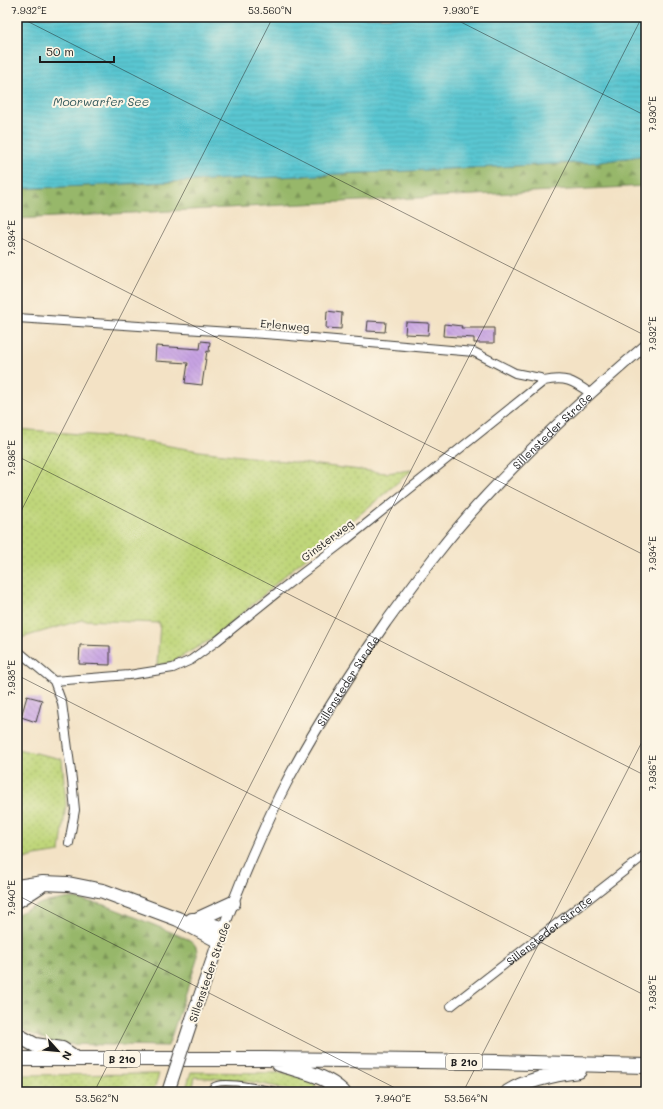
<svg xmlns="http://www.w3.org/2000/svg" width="663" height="1109" viewBox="0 0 663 1109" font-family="Mali,sans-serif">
	<defs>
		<pattern id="grass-dots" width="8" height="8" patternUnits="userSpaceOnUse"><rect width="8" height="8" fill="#bfd67a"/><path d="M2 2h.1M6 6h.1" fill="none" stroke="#a4b769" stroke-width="1.8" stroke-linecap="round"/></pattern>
		<pattern id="forest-firs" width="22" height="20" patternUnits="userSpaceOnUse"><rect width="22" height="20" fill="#97b76a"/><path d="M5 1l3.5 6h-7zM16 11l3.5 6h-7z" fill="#7a9456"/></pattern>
		<pattern id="water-rules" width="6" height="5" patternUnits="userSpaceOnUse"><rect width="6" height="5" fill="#5ac6d1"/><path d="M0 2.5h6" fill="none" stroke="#4eaab3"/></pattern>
		<pattern id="building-back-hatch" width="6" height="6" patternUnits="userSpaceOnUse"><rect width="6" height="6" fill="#c7a3e3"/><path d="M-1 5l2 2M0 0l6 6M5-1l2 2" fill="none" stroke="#aa8cc2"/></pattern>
	</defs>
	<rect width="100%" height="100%" fill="#fcf5e5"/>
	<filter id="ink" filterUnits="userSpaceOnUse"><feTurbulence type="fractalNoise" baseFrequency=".025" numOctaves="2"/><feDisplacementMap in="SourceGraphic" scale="8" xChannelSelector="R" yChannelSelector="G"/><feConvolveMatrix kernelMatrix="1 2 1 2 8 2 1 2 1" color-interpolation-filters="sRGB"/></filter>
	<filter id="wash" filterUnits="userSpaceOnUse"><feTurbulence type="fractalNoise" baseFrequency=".012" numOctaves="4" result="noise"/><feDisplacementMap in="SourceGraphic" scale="16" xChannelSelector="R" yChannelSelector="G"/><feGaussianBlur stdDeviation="0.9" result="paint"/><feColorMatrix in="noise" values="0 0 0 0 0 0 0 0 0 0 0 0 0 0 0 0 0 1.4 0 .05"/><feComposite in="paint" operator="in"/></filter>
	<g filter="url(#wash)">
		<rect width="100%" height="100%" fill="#f3e2c5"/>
		<!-- grass -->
		<path fill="url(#grass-dots)" stroke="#6e794b" d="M17,429L116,437L199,451L386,473L412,470L370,506L291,570L244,612L210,640L170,663L157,665L160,623L82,620L17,639Z
			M17,749L62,759L66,804L60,852L35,856L17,861Z
			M191,1072L284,1073L310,1079L315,1084L316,1089L315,1092H297L273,1086L247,1081L195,1077L193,1086L197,1087L202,1091L203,1092H185Z
			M159,1074L153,1092H17V1075Z
			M220,1087H231L263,1092H214Z"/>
		<!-- forest -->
		<path fill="url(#forest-firs)" stroke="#5a6a43" d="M646,155V186L17,219V189L600,162Z
			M71,898L105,905L188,939C198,945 197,949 197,960L168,1046L57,1044L26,1032L17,1024V914L42,903Z"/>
		<!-- water -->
		<path fill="url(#water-rules)" stroke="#3b7176" d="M17,17H646V155L600,162L17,189Z"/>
		<g id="blocks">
			<!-- building -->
			<path fill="url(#building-back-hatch)" d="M327,311L342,313L341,329L326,328Z
				M368,321L386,322L385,332L367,331Z
				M406,322L429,323L428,335L405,334Z
				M444,324L462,326L461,328H494V343H474V338L443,336Z
				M201,341L210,342L209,352L207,351L202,385L185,383L188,363L155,361L156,346L200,349Z
				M80,645L110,646V665L79,664Z
				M27,696L42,700L36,722L21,717Z"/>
		</g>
	</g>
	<g filter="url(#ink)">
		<use href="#blocks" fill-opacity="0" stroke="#3c3a35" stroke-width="1"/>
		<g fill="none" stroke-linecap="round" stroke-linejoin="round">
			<!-- service casing -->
			<g stroke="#3c3a35" stroke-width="6">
				<path id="service" d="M208,1092C210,1088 212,1085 217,1084C228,1080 272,1089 285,1092
					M322,1092L328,1084"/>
			</g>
			<!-- minor casing -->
			<g stroke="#3c3a35" stroke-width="10">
				<g id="minor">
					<path d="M17,318L278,335L474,352L515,373L540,378L544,381"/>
					<path d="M17,650L54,681L62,703L72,780L75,810L69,843"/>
					<path d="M54,681L129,675L173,668L191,660L217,641L279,591L346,540L544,381C565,376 573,381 590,393"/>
					<path id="s1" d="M451,1006L646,854"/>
				</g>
			</g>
			<!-- tertiary casing -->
			<g stroke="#3c3a35" stroke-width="12">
				<g id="tertiary">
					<path id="s2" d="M221,935C238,887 258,841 280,795C310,735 348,677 386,622C418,578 450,534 487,495C537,441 591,392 646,345"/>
				</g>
			</g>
			<!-- secondary casing -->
			<g stroke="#3c3a35" stroke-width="14">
				<path id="secondary" d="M192,1019L219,941"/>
			</g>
			<!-- trunk casing -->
			<g stroke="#3c3a35" stroke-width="16">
				<path id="trunk" d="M17,887L43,883L68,884L103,891L178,919L219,941
					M17,901L40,886
					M192,920H196L223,929
					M196,920L233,903
					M17,1035L35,1045L62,1049L74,1057
					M17,1059H265L497,1062L646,1066
					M279,1064C302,1072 324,1074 343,1092
					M508,1092C529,1079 555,1074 579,1071"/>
			</g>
			<!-- service -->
			<use href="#service" stroke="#fff" stroke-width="4"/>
			<!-- minor -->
			<use href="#minor" stroke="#fff" stroke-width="8"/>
			<!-- tertiary -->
			<use href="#tertiary" stroke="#fff" stroke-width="10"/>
			<!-- secondary -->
			<use href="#secondary" stroke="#fff" stroke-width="12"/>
			<!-- trunk -->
			<use href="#trunk" stroke="#fff" stroke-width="14"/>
			<!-- secondary-bridge casing -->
			<g stroke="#3c3a35" stroke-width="14" stroke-linecap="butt">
				<path id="secondary-bridge" d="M168,1092L192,1019"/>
			</g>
			<!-- secondary-bridge -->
			<use href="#secondary-bridge" stroke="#fff" stroke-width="12"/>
		</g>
	</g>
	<!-- ticks -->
	<path fill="none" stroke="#1c1c1c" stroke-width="1" stroke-opacity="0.45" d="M19,17L646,336M451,17L646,116M17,236L646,556M17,456L646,776M17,519L273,17M17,675L646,996M17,895L403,1092M94,1092L642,17M463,1092L646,734"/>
	<g text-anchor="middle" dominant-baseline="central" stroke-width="4" stroke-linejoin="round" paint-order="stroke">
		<!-- shield labels -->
		<g fill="#fcf5e5" stroke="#5f5d58" stroke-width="1">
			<rect x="104" y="1051" width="36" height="16" rx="3"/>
			<rect x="446" y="1054" width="36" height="16" rx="3"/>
		</g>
		<g font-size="10" font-weight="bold" fill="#1c1c1c">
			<text x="122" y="1059">B 210</text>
			<text x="464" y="1062">B 210</text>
		</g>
		<!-- street labels -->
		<g font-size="11" fill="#1c1c1c" stroke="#fcf5e5">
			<text transform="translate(285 325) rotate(5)">Erlenweg</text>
			<text stroke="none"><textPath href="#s2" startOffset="609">Sillensteder Straße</textPath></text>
			<text transform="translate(327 540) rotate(-37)">Ginsterweg</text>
			<text stroke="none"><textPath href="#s2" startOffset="285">Sillensteder Straße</textPath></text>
			<text stroke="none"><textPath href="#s1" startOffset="124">Sillensteder Straße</textPath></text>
			<text transform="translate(209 972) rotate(-71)">Sillensteder Straße</text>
		</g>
		<!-- water labels -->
		<g font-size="12" font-style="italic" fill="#32585b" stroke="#fcf5e5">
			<text x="101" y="101">Moorwarfer See</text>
		</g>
	</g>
	<!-- margin -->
	<rect width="663" height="1109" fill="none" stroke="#fcf5e5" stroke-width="44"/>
	<!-- north arrow -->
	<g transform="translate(58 1051) rotate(117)" stroke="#fcf5e5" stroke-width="3" paint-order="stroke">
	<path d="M0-3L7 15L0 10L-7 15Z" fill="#1c1c1c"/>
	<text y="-6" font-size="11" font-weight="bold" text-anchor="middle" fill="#1c1c1c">N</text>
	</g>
	<!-- scale -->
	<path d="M40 56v6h74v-6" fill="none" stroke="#1c1c1c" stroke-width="2"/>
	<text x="46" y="56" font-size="12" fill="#1c1c1c" stroke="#fcf5e5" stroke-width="3" paint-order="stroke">50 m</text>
	<rect x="22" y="22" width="619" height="1065" fill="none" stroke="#1c1c1c" stroke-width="1.5"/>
	<g font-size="10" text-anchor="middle" fill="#1c1c1c">
		<text x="29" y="14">7.932°E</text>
		<text x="270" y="14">53.560°N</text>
		<text x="461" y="14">7.930°E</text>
		<text transform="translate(652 114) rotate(-90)" y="4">7.930°E</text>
		<text transform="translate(11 238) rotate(-90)" y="4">7.934°E</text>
		<text transform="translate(652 334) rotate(-90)" y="4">7.932°E</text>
		<text transform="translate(11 458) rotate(-90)" y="4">7.936°E</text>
		<text transform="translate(652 554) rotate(-90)" y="4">7.934°E</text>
		<text transform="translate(11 678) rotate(-90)" y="4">7.938°E</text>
		<text transform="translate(652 773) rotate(-90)" y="4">7.936°E</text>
		<text transform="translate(11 898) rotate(-90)" y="4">7.940°E</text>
		<text transform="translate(652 993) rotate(-90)" y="4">7.938°E</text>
		<text x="97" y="1102">53.562°N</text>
		<text x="393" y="1102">7.940°E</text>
		<text x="466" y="1102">53.564°N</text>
	</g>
</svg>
